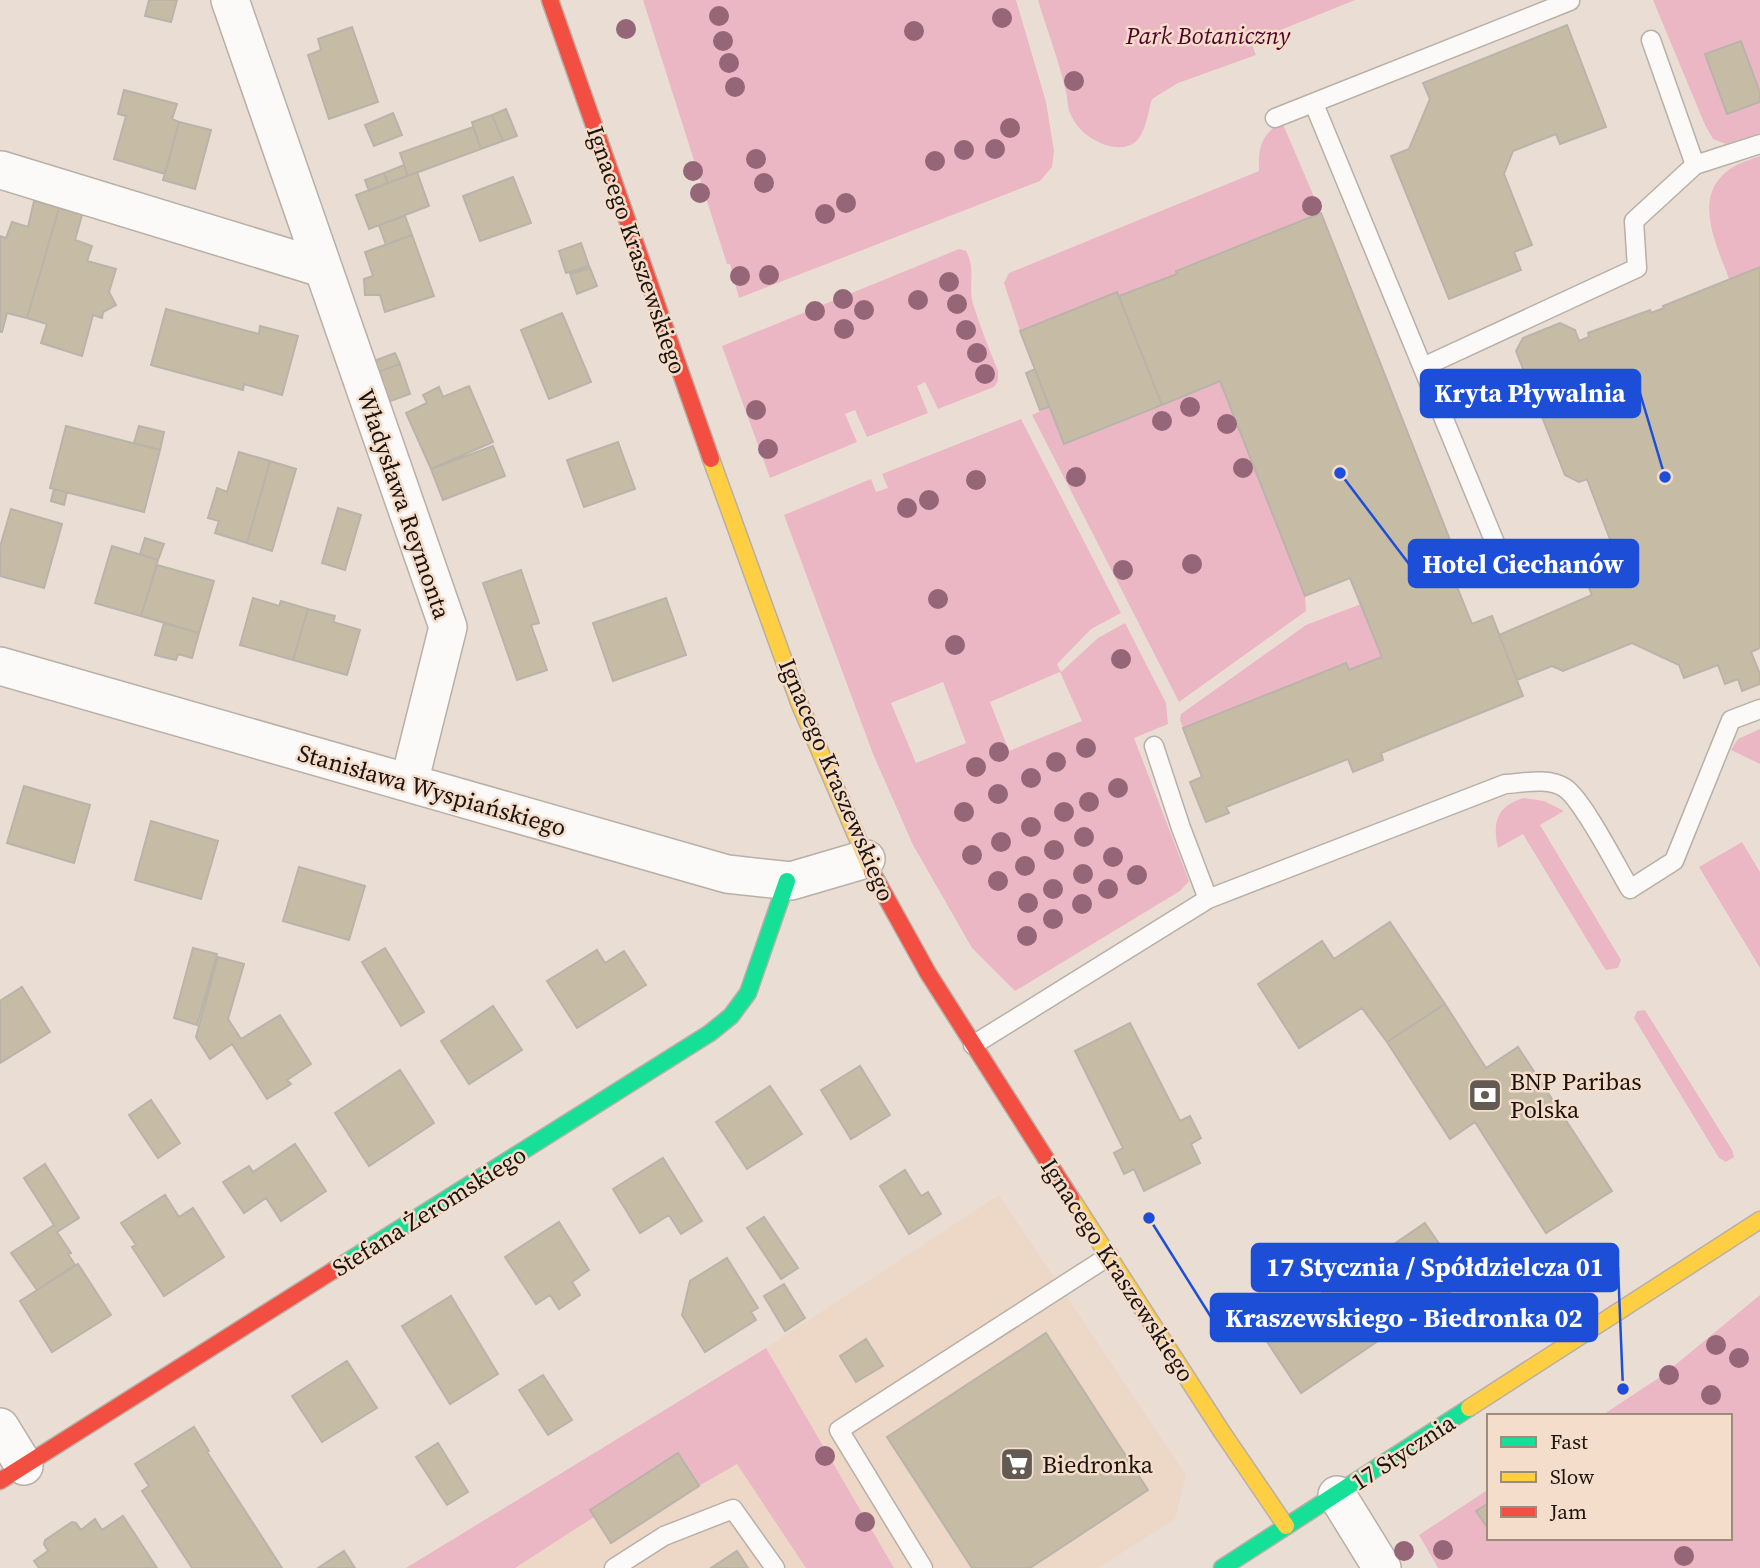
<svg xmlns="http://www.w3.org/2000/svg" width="1760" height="1568" viewBox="0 0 1760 1568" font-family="'Source Serif 4',serif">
	<rect width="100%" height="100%" fill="#eaded4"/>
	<!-- built -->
	<path fill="#edd7c6" d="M999,1195L1186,1475L1175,1519L1098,1568H406L766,1348Z"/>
	<!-- green -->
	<path fill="#ecb7c5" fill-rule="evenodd" d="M643,0H1016L1046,102L1054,151L1052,167L1040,181L739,298L730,264H727Z
		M1038,0H1355L1251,42L1256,55L1178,83L1152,99C1146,119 1145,151 1115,147C1097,145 1077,131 1070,113C1067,107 1068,99 1066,92C1059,61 1047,30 1038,0Z
		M1653,0H1760V133L1726,144L1713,139L1705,125Z
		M1282,122L1321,213L1176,270L1177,274L1119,296L1117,292L1020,331L1004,283L1009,273L1259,171C1258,147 1261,135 1282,122Z
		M1760,156V267L1729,279C1716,243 1689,192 1735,166C1742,162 1752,159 1760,156Z
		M959,249L966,251C976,268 968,285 973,304C980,326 989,349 998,371V381L994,387L938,409L925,382L917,386L928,413L867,437L855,410L845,414L857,442L770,478L722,346Z
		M1220,381L1305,596L1306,611L1179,702L1032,415L1049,407L1064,443Z
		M1021,419L1121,613L1091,629L1057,664L1061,672L1098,638L1125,623L1166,703L1168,724L1134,738L1189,881L1180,891L1015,991L972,948L913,845L873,754L784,515L871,479L876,492L888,488L882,474ZM1060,672L1082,721L1009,751L990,702ZM943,682L966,743L916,763L891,703Z
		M1361,604L1382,657L1349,670L1346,663L1183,728L1180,720L1181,714L1306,625Z
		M1760,729V764L1731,750L1738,739Z
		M1524,798L1544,801L1564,811L1540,825L1621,960L1618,968L1606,970L1603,966L1523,834L1498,848C1492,823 1497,805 1524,798Z
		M1742,842L1760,872V968L1699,867Z
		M1645,1010L1732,1150L1734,1157L1726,1162L1719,1158L1634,1018L1637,1011Z
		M1760,1295V1568H1438L1419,1535L1489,1489V1538H1730V1416H1601L1663,1375Z
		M766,1348L894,1568H806L737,1464L699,1486L678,1454L590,1510L594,1517L515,1568H406Z"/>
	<!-- building -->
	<path fill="#c6bca6" stroke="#b9b3a9" stroke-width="2" d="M149,0H177L171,22L145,16Z
		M1567,25L1606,127L1560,144L1556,134L1513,151L1504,174L1532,245L1514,252L1521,270L1449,299L1391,156L1409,149L1430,99L1423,83Z
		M352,27L378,102L329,119L308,55L321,50L318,39Z
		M1741,41L1760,93V102L1727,114L1705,54Z
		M124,90L177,104L172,119L179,122L165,174L114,159L126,116L118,114Z
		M506,109L517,136L503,141L492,115Z
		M393,113L402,135L374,146L365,125Z
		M492,115L503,141L481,149L472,122Z
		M179,122L211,130L195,189L163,180Z
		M473,127L481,149L408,176L400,153Z
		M404,165L408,176L388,183L384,173Z
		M417,172L429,206L369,229L356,195Z
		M384,173L388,183L369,191L365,180Z
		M513,177L531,223L480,241L463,196Z
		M34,201L59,208L27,318L7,313L2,332H0V236L6,238L12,222L28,227Z
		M59,208L82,215L75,240L92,246L87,261L116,269L109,292L116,305L103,312L102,318L93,315L82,356L41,343L47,324L27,318Z
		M1321,213L1450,540L1440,544L1472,624L1492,616L1523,696L1381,753L1383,760L1353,772L1348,759L1226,807L1229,813L1206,822L1190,782L1202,777L1183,728L1346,663L1349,670L1382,657L1350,578L1305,596L1220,381L1162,405L1119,296L1177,274L1176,271Z
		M405,216L412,235L386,245L379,225Z
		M412,235L434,296L385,312L380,295H365L364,279L373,276L365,252Z
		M581,243L589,266L566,273L559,251Z
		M1760,267V648L1751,652L1760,674V684L1742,691L1738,679L1725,684L1718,665L1684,678L1679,665L1632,643L1563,671L1552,666L1517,680L1499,635L1592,595L1587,583L1591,574L1619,563L1587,479L1579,482L1565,475L1516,351L1523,338L1560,323L1575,330L1579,341L1589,337L1588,333L1650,310L1651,313L1664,308L1663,306Z
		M590,268L597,286L577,294L570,274Z
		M1117,292L1162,405L1064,444L1020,331Z
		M166,309L259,334L260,326L298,336L282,395L244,384L243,390L151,365Z
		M562,313L591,382L549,399L521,330Z
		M395,353L400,364L375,373L371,362Z
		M400,364L410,394L385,403L375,373Z
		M1035,369L1049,407L1040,410L1026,373Z
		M469,386L493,442L431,469L406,413L427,403L423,395L439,387L443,397Z
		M66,426L160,450L144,512L50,488Z
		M139,426L164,432L160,450L134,443Z
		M618,442L635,489L584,507L567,460Z
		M493,446L505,476L443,500L431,469Z
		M239,452L270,461L247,543L215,533L219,521L208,518L217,488L227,492Z
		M270,461L296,469L272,551L247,543Z
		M54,489L67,492L64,505L51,501Z
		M338,508L361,515L345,570L322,563Z
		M11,509L62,524L44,588L0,576V547Z
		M145,538L164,544L158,560L140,554Z
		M112,546L158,560L141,616L95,603Z
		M157,565L214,581L199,633L141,616Z
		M521,570L539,623L531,625L547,670L517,680L483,583Z
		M253,598L279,606L281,601L308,609L293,660L240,645Z
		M666,598L686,655L613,681L593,623Z
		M308,609L335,616L333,622L360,630L347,675L293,660Z
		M164,623L199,633L192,658L178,654L176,660L155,655Z
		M24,786L90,805L74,863L7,843Z
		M151,821L218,841L201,899L135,880Z
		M299,867L365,886L349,940L283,921Z
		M1390,922L1445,1004L1387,1042L1362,1008L1299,1048L1258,984L1322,941L1334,959Z
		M193,948L217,954L197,1025L174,1018Z
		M385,948L424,1012L401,1026L362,962Z
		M597,950L605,963L624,951L646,985L577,1028L547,981Z
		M218,957L244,964L228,1019L241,1039L280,1015L311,1064L287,1080L291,1084L267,1099L232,1044L210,1059L196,1037Z
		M22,987L50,1032L0,1063V1001Z
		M1445,1004L1486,1068L1518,1047L1612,1191L1546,1233L1475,1122L1450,1139L1387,1042Z
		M493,1006L522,1050L469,1084L441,1041Z
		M1130,1023L1180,1121L1190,1116L1201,1138L1191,1144L1200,1163L1144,1191L1134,1169L1124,1174L1114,1153L1123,1148L1075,1051Z
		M860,1066L890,1115L851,1139L821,1090Z
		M400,1070L434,1123L369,1166L335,1113Z
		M770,1086L802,1134L747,1169L716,1122Z
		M151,1100L180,1143L158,1158L129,1115Z
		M295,1144L326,1191L281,1221L266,1198L244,1213L223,1182L249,1166L253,1172Z
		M663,1158L702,1221L681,1234L669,1215L640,1233L613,1189Z
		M45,1164L79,1218L57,1232L71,1253L68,1254L75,1265L37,1290L11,1253L54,1225L24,1178Z
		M905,1170L921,1196L928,1192L941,1214L909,1234L880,1186Z
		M165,1195L179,1217L193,1208L224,1257L164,1296L132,1247L136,1245L121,1223Z
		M764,1217L798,1268L781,1279L747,1228Z
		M559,1222L589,1270L572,1282L580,1295L559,1309L550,1295L536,1304L505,1257Z
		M1425,1223L1465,1282L1301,1393L1262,1334Z
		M727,1258L758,1308L751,1312L756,1320L705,1352L682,1315L690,1281Z
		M78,1264L111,1315L52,1352L20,1301Z
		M784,1284L805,1318L785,1331L764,1296Z
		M451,1296L498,1374L450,1404L402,1326Z
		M1046,1333L1148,1490L1030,1568H972L887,1437Z
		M866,1339L883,1366L856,1382L840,1356Z
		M347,1361L377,1408L322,1442L292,1396Z
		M543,1375L572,1420L548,1435L519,1390Z
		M194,1427L209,1451L207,1452L282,1568H192L142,1491L149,1486L135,1464Z
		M438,1443L468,1492L447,1505L416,1457Z
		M678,1453L699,1486L611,1543L590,1510Z
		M1489,1503V1530L1476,1511Z
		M123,1516L157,1568H39L34,1561L48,1551L44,1544L45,1540L72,1522L76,1523L81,1530L95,1519L102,1530Z
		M344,1551L355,1568H318Z
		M737,1551L748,1568H711Z"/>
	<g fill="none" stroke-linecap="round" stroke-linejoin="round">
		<!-- lane casing -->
		<g stroke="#b8afa6" stroke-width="21">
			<path id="lane" d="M1651,40L1695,165L1760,144
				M1314,104L1498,550
				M1275,118L1570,1
				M1423,367L1637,268L1634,221L1695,165
				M1154,746L1181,828L1208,899
				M973,1045L1208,899L1505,784C1523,783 1549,777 1565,788C1583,800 1617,867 1630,889L1674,861L1731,720L1760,709
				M614,1568L664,1536L733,1509L775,1568
				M923,1568L839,1430L1109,1256"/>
		</g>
		<!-- street casing -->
		<g stroke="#b8afa6" stroke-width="40">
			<path id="street" d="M230,0L448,627L409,783
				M1,170L322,268
				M0,666L727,874L791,881L866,859
				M0,1427L24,1466
				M1337,1495L1382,1568"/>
		</g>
		<!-- fast casing -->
		<g stroke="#b8afa6" stroke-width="19">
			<path id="fast" d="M334,1270L710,1033L731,1016L748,993L787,881
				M1222,1568L1469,1408"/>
		</g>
		<!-- slow casing -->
		<g stroke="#b8afa6" stroke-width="19">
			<path id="slow" d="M711,459L800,705L872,872
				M1071,1198L1222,1432L1286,1526
				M1469,1408L1760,1220"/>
		</g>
		<!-- jam casing -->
		<g stroke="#b8afa6" stroke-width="19">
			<path id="jam" d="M550,0L711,459
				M872,872L928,973L1071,1198
				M0,1481L334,1270"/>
		</g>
		<!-- lane -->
		<use href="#lane" stroke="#fcfaf9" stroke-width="18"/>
		<!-- street -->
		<use href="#street" stroke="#fcfaf9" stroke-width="37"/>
		<!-- fast -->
		<use href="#fast" stroke="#16e098" stroke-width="16"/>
		<!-- slow -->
		<use href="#slow" stroke="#ffcf43" stroke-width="16"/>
		<!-- jam -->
		<use href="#jam" stroke="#f24e42" stroke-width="16"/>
	</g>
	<!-- trees -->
	<g fill="#956578">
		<circle cx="719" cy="16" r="10"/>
		<circle cx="1002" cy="18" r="10"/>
		<circle cx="626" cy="29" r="10"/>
		<circle cx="914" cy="31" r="10"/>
		<circle cx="723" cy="41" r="10"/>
		<circle cx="729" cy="63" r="10"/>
		<circle cx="1074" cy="81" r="10"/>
		<circle cx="735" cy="87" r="10"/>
		<circle cx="1010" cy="128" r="10"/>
		<circle cx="995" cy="149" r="10"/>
		<circle cx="964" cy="150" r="10"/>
		<circle cx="756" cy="159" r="10"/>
		<circle cx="935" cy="161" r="10"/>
		<circle cx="693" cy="171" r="10"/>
		<circle cx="764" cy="183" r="10"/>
		<circle cx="700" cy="193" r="10"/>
		<circle cx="846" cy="203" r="10"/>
		<circle cx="1312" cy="206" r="10"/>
		<circle cx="825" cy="214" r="10"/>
		<circle cx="769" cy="275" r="10"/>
		<circle cx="740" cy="276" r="10"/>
		<circle cx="949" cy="282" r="10"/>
		<circle cx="843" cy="299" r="10"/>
		<circle cx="918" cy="300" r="10"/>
		<circle cx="957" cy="304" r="10"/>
		<circle cx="864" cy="310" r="10"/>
		<circle cx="815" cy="311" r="10"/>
		<circle cx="844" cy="329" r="10"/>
		<circle cx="966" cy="330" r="10"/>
		<circle cx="977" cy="353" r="10"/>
		<circle cx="985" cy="374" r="10"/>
		<circle cx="1190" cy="407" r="10"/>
		<circle cx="756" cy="410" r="10"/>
		<circle cx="1162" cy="421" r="10"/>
		<circle cx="1227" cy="424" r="10"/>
		<circle cx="768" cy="449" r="10"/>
		<circle cx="1243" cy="468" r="10"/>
		<circle cx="1076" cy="477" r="10"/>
		<circle cx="976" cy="480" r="10"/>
		<circle cx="929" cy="500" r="10"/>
		<circle cx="907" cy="508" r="10"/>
		<circle cx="1192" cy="564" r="10"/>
		<circle cx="1123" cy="570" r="10"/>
		<circle cx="938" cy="599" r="10"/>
		<circle cx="955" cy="645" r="10"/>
		<circle cx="1121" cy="659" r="10"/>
		<circle cx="1086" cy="748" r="10"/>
		<circle cx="999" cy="752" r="10"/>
		<circle cx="1056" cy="762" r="10"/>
		<circle cx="976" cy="767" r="10"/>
		<circle cx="1031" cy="778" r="10"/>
		<circle cx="1118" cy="788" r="10"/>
		<circle cx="998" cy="794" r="10"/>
		<circle cx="1089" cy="802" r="10"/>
		<circle cx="964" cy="812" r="10"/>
		<circle cx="1064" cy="812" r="10"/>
		<circle cx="1031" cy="827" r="10"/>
		<circle cx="1084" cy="837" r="10"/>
		<circle cx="1001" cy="842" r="10"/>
		<circle cx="1054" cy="850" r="10"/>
		<circle cx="972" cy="855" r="10"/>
		<circle cx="1113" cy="857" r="10"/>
		<circle cx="1025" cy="866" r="10"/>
		<circle cx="1083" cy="874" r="10"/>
		<circle cx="1137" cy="875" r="10"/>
		<circle cx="998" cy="881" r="10"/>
		<circle cx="1053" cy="889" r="10"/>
		<circle cx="1108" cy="889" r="10"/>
		<circle cx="1028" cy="903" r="10"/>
		<circle cx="1082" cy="904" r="10"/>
		<circle cx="1053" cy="919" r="10"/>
		<circle cx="1027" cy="936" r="10"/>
		<circle cx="1716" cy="1345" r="10"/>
		<circle cx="1739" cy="1358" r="10"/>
		<circle cx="1669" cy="1375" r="10"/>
		<circle cx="1711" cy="1395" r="10"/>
		<circle cx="825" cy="1456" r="10"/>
		<circle cx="865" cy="1522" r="10"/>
		<circle cx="1443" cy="1550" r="10"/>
		<circle cx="1404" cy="1551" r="10"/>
		<circle cx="1684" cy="1556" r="10"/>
	</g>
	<!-- icons -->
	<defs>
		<g id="bank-square" transform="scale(1.75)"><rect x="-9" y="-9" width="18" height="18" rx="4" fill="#635a53" stroke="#f4ddca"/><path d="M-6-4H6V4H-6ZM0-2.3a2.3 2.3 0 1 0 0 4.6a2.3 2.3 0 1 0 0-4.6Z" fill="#fff"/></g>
		<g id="supermarket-square" transform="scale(1.75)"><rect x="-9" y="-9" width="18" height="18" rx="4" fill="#635a53" stroke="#f4ddca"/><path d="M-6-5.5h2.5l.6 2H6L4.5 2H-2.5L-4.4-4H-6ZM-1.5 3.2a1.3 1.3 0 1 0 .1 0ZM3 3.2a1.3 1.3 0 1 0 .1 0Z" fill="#fff"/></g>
	</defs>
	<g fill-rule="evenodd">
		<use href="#bank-square" x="1485" y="1095"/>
		<use href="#supermarket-square" x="1017" y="1464"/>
	</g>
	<g text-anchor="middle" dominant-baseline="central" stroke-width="5" stroke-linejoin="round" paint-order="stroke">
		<!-- park labels -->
		<g font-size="24" font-style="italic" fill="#50022c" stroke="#f4ddca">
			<text x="1208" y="35">Park Botaniczny</text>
		</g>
		<!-- street labels -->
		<g font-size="24" fill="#1b130d" stroke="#f4ddca">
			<text transform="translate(637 250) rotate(71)">Ignacego Kraszewskiego</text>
			<text transform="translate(404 504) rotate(71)">Władysława Reymonta</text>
			<text transform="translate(837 780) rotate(67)">Ignacego Kraszewskiego</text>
			<text transform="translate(432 790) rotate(16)">Stanisława Wyspiańskiego</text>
			<text transform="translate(429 1211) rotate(-32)">Stefana Żeromskiego</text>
			<text transform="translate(1118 1270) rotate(57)">Ignacego Kraszewskiego</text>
			<text transform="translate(1403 1452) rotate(-33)">17 Stycznia</text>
		</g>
		<!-- poi labels -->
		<g font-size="24" fill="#1b130d" stroke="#f4ddca" text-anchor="start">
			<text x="1510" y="1081">BNP Paribas<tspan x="1510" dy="28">Polska</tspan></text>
			<text x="1042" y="1464">Biedronka</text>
		</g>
	</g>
	<!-- callouts -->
	<path fill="none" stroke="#1d4ed8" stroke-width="2.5" d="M1665 477L1640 393M1340 473L1409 564M1623 1389L1618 1267M1149 1218L1211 1317"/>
	<g fill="#1d4ed8" stroke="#f4ddca" stroke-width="2.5">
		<circle cx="1665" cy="477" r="7"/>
		<circle cx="1340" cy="473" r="7"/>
		<circle cx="1623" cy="1389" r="7"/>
		<circle cx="1149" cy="1218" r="7"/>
	</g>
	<g fill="#1d4ed8" stroke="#1d4ed8" stroke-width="2.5">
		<rect x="1421" y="370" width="219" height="47" rx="7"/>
		<rect x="1409" y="540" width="229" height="47" rx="7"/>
		<rect x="1252" y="1244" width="366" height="47" rx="7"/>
		<rect x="1211" y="1294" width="386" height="47" rx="7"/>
	</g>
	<g font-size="26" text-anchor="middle" font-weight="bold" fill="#fff">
		<text x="1530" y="402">Kryta Pływalnia</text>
		<text x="1523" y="573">Hotel Ciechanów</text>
		<text x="1435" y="1276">17 Stycznia / Spółdzielcza 01</text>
		<text x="1404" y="1327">Kraszewskiego - Biedronka 02</text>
	</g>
	<!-- legend -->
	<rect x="1487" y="1414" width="245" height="126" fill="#f4ddca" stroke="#9d8c7e" stroke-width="2"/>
	<rect x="1501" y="1437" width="35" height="10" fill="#16e098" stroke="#9d8c7e" stroke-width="2"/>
	<text x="1550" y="1449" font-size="21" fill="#1b130d">Fast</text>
	<rect x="1501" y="1472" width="35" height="10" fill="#ffcf43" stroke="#9d8c7e" stroke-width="2"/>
	<text x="1550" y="1484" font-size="21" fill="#1b130d">Slow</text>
	<rect x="1501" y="1507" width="35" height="10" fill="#f24e42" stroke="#9d8c7e" stroke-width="2"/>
	<text x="1550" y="1519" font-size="21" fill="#1b130d">Jam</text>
</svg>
